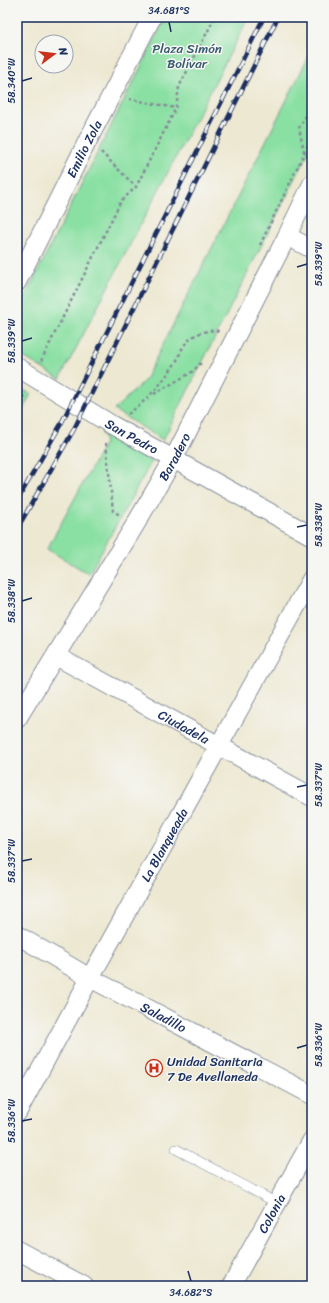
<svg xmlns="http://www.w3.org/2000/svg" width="329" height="1303" viewBox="0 0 329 1303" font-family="Sriracha,sans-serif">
	<rect width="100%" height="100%" fill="#f6f6f2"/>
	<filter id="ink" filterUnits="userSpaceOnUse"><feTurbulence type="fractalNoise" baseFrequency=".025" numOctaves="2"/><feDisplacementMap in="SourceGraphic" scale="8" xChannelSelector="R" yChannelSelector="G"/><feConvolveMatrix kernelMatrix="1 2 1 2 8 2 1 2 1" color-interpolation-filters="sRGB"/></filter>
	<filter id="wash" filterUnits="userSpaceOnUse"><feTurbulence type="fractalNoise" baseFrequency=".012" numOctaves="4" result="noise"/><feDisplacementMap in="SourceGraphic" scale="16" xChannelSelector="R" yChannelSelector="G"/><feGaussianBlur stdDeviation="0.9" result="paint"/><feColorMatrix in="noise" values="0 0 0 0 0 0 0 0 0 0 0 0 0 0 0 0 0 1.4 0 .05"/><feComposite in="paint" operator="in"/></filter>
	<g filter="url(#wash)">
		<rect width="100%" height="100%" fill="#ede8d1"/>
		<!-- green -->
		<path fill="#8ae0a3" stroke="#528880" d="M166,17H249L60,379L17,353V312Z
			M312,50V146L163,440L114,410L145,380Z
			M17,387L31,394L17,421Z
			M101,431L152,461L89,574L47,549L105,443Z"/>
	</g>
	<g filter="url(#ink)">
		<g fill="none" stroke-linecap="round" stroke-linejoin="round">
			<!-- service casing -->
			<g stroke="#848c98" stroke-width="10">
				<path id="service" d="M176,1149L277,1203"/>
			</g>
			<!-- minor casing -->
			<g stroke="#848c98" stroke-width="20">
				<g id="minor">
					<path d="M287,236L312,249"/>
					<path id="s1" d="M17,282L89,138L152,17"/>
					<path id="s2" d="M17,367L112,425L312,536"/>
					<path id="s3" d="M56,656L312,797"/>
					<path id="s4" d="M17,719L135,525L173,460L287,236L312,184"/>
					<path id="s5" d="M17,935L90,978L312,1095"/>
					<path id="s6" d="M17,1113L90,978L312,578"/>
					<path d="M17,1250L84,1286"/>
					<path id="s7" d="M231,1286L312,1140"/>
				</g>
			</g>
			<!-- path -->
			<path stroke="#848c98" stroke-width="2.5" stroke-dasharray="3 3" stroke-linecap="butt" d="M129,99L176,108
				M312,105L299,128L304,152L312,160
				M101,152L136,187
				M260,245L312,137
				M17,307L21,299
				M41,361L121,201L136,187L176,108L179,87L215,17
				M17,393L24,397L17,410
				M154,394L192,372L201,363
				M128,414C148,400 163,382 176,362C180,355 182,346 188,341C195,333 209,329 219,331
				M106,443L113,511L120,515"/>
			<!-- service -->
			<use href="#service" stroke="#fff" stroke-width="9"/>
			<!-- minor -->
			<use href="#minor" stroke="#fff" stroke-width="18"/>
			<!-- rail casing -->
			<g stroke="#1b2f5e" stroke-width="4.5">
				<path id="rail" d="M17,501L61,424L264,17
					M17,529L73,431L278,17"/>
			</g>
			<!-- rail -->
			<use href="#rail" stroke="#f6f6f2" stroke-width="3" stroke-dasharray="9" stroke-linecap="butt"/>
		</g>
	</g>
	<!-- ticks -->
	<path fill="none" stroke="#1b2f5e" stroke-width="1.5" d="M169,22L171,32M22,81L32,78M297,267L307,264M22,341L32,338M297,527L307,525M22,601L32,598M297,787L307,785M22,861L32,859M297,1048L307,1045M22,1121L32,1119M188,1271L191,1281"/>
	<!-- icons -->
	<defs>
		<g id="hospital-ring" transform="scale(0.9)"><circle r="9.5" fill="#f6f6f2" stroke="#c8321e" stroke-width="1.5"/><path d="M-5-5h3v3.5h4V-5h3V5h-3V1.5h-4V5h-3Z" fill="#c8321e"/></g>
	</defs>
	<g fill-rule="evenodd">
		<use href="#hospital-ring" x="154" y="1068"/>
	</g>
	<g text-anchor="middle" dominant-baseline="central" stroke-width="3" stroke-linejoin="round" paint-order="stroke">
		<!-- park labels -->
		<g font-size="13" fill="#375b6f" stroke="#f6f6f2">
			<text x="187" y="48">Plaza Simón<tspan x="187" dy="15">Bolívar</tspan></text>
		</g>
		<!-- street labels -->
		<g font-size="13" fill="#1b2f5e" stroke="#f6f6f2">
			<text stroke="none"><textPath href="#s1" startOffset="149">Emilio Zola</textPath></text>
			<text stroke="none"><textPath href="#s2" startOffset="134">San Pedro</textPath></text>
			<text stroke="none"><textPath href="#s4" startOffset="306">Baradero</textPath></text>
			<text stroke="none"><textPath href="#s3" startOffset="146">Ciudadela</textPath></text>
			<text stroke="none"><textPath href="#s6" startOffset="306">La Blanqueada</textPath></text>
			<text stroke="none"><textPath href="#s5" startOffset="168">Saladillo</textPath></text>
			<text stroke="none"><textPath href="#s7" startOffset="83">Colonia</textPath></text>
		</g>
		<!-- poi labels -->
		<g font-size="13" fill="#1b2f5e" stroke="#f6f6f2" text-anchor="start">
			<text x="167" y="1061">Unidad Sanitaria<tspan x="167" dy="15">7 De Avellaneda</tspan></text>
		</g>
	</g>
	<!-- margin -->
	<rect width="329" height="1303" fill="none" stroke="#f6f6f2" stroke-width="44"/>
	<!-- north arrow -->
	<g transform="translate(54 54) rotate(75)"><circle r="19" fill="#f6f6f2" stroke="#9ea6b7"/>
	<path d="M0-3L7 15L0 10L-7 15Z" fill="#c8321e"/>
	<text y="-6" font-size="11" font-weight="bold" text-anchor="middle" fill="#1b2f5e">N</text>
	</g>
	<rect x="22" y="22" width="285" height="1259" fill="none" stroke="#1b2f5e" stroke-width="1.5"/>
	<g font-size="10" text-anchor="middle" fill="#1b2f5e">
		<text x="169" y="14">34.681°S</text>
		<text transform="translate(11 81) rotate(-90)" y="4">58.340°W</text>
		<text transform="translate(318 264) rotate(-90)" y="4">58.339°W</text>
		<text transform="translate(11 341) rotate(-90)" y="4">58.339°W</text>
		<text transform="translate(318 525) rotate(-90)" y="4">58.338°W</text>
		<text transform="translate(11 601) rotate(-90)" y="4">58.338°W</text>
		<text transform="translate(318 785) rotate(-90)" y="4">58.337°W</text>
		<text transform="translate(11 861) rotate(-90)" y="4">58.337°W</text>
		<text transform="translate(318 1045) rotate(-90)" y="4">58.336°W</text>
		<text transform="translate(11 1121) rotate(-90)" y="4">58.336°W</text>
		<text x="191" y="1296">34.682°S</text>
	</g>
</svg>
